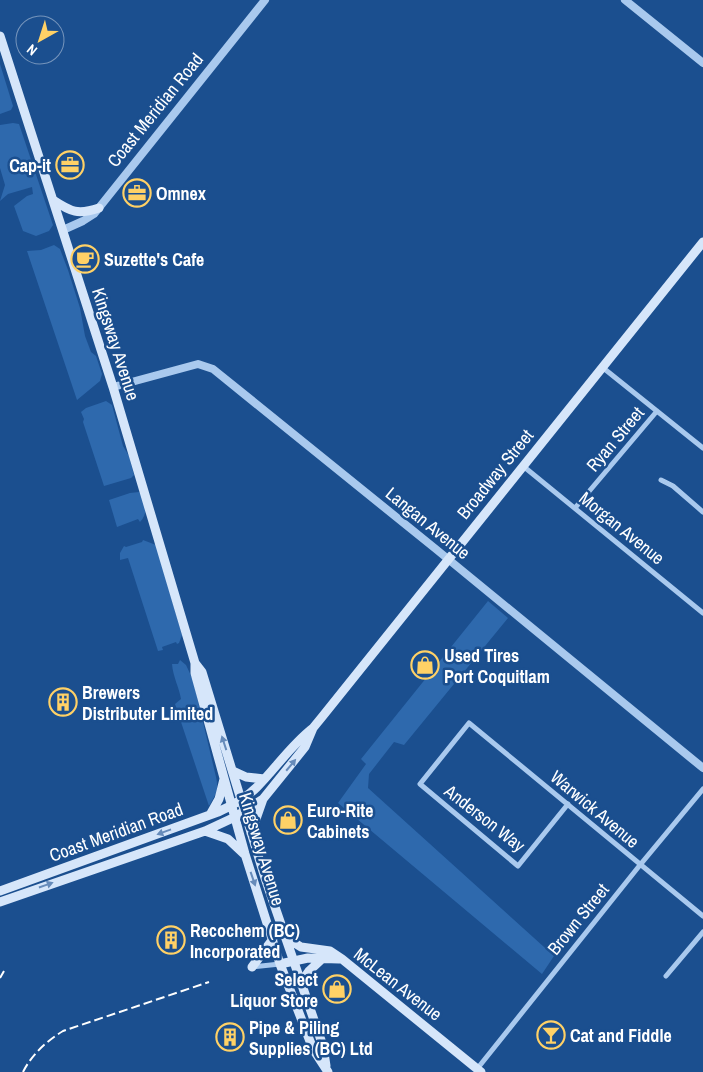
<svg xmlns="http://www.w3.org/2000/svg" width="703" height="1072" viewBox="0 0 703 1072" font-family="'Archivo Narrow',sans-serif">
	<rect width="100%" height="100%" fill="#1b4f8f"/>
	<!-- green -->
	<path fill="#2e69ad" d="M0,64L13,106L11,110L0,114Z
		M13,123L19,124L53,225L49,231L36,236L23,231L14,206L27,196L33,194L32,187L8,194L0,201L5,185L0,168V125Z
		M54,245L60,249L68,270L80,308L85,336L91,352L96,356L102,374L100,381L77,400L27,251L41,250Z
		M106,401L112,405L123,446L129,456L134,475L131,478L104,486L83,422L84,419L81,412L86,408Z
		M139,492C148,500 148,514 140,522L138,519L117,527L109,500L130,493Z
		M143,540L156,545L182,635L179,643L177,644L176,642L162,647L163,650L158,651L128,558L120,560V553L124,546L126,547L142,542Z
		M488,601L508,618L404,745L394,742L369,774L368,788L554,956L542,974L338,803L366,764L361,759Z
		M180,660L186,665L193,680L216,777C219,791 216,794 209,806L175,704L181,699C179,687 173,677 172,664H178Z"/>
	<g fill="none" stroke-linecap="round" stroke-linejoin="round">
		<!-- minor -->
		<path stroke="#a9c9ee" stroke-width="5" d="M602,367L703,448
			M523,466L703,613
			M661,480L673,486L703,512
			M575,508L657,411
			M568,804L518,866L420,784L469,723L703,916
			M252,967L280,964
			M666,976L703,932
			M477,1069L640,865L703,789"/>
		<!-- tertiary -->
		<path stroke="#a9c9ee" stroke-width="8" d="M625,0L703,63
			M63,230L83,221L94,214L265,0
			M113,387L198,364L213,369L437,550L703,768"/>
		<!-- secondary -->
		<path stroke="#d6e6fa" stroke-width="9" d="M0,36L113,387L195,663V673L245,854L280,964L313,1049L328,1072
			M53,200C71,212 78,215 99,208
			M195,663L202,672L265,878L323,1046L326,1066
			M233,771L246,777L264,779
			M210,815L219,799L224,779
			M205,831L228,839L244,854
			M251,833L263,799
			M0,891L218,812C232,806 246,798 257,787C276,768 291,745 313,728
			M0,902L205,831L235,817L263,799L305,747L313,728L322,717L703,242
			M285,937L301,947L330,951L342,959L481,1072
			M280,964L308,958L339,959
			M252,967L273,939
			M300,984L309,971L323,958"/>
		<!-- rail -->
		<path stroke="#fff" stroke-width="2" stroke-dasharray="9 4" stroke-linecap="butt" d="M0,978L4,971
			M23,1072C32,1054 47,1041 63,1031L209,982"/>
	</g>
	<!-- one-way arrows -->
	<defs><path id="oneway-solid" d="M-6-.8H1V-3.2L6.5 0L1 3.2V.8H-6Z" transform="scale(1.25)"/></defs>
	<g fill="#668bba">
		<use href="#oneway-solid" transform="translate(224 743) rotate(-108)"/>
		<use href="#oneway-solid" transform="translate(291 765) rotate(-50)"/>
		<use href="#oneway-solid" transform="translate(164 832) rotate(160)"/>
		<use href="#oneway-solid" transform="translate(253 879) rotate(71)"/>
		<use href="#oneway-solid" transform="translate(46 885) rotate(-19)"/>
	</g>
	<!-- icons -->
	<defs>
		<g id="office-ring" transform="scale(1.4375)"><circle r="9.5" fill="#1b4f8f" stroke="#ffd166" stroke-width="1.5"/><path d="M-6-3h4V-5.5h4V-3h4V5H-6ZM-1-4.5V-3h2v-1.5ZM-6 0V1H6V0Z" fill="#ffd166"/></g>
		<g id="cafe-ring" transform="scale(1.4375)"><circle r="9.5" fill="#1b4f8f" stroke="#ffd166" stroke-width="1.5"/><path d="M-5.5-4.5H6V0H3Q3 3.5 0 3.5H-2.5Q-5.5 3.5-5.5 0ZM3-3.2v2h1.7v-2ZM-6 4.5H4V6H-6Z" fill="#ffd166"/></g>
		<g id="shop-ring" transform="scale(1.4375)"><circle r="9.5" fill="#1b4f8f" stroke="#ffd166" stroke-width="1.5"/><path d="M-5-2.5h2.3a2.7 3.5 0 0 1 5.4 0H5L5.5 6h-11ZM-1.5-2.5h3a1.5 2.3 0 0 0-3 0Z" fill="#ffd166"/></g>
		<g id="building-ring" transform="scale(1.4375)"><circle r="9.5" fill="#1b4f8f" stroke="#ffd166" stroke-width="1.5"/><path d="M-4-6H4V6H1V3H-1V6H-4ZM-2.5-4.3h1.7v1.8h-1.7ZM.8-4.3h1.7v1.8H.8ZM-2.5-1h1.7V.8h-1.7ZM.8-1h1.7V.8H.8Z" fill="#ffd166"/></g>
		<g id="bar-ring" transform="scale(1.4375)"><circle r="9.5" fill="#1b4f8f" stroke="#ffd166" stroke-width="1.5"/><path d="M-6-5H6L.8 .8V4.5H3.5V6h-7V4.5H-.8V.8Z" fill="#ffd166"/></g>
	</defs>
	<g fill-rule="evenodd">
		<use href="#office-ring" x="70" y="165"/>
		<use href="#office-ring" x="137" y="193"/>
		<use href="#cafe-ring" x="85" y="259"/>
		<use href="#shop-ring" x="425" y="665"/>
		<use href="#building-ring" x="63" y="702"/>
		<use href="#shop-ring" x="288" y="820"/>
		<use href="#building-ring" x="171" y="940"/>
		<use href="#shop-ring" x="337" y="989"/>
		<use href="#bar-ring" x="551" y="1035"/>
		<use href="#building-ring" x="230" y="1037"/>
	</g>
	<g text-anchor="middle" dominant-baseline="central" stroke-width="5" stroke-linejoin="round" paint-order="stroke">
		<!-- street labels -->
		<g font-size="18" fill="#fff" stroke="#1b4f8f">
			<text transform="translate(155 110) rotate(-51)">Coast Meridian Road</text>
			<text transform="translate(116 344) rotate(72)">Kingsway Avenue</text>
			<text transform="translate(615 439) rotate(-50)">Ryan Street</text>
			<text transform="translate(495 474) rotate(-51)">Broadway Street</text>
			<text transform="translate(428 523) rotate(39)">Langan Avenue</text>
			<text transform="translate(622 528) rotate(39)">Morgan Avenue</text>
			<text transform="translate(595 809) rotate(40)">Warwick Avenue</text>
			<text transform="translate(485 818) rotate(38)">Anderson Way</text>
			<text transform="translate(116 832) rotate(-20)">Coast Meridian Road</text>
			<text transform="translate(262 849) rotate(73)">Kingsway Avenue</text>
			<text transform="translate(578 919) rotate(-51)">Brown Street</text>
			<text transform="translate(398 984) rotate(38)">McLean Avenue</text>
		</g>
		<!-- poi labels -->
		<g font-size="18" font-weight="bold" fill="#fff" stroke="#1b4f8f" text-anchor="start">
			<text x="51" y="165" text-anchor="end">Cap-it</text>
			<text x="156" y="193">Omnex</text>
			<text x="104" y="259">Suzette's Cafe</text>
			<text x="444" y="655">Used Tires<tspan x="444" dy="21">Port Coquitlam</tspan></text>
			<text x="82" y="692">Brewers<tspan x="82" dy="21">Distributer Limited</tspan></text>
			<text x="307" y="810">Euro-Rite<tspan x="307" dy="21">Cabinets</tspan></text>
			<text x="190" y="930">Recochem (BC)<tspan x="190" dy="21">Incorporated</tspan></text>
			<text x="318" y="979" text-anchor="end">Select<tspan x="318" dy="21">Liquor Store</tspan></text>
			<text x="249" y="1027">Pipe &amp; Piling<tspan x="249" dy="21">Supplies (BC) Ltd</tspan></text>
			<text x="570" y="1035">Cat and Fiddle</text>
		</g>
	</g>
	<!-- north arrow -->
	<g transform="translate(40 40) rotate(219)"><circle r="24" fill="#1b4f8f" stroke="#7695bc"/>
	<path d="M0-4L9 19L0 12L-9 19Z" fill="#ffd166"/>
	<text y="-8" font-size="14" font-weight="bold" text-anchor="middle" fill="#ffffff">N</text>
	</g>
</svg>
